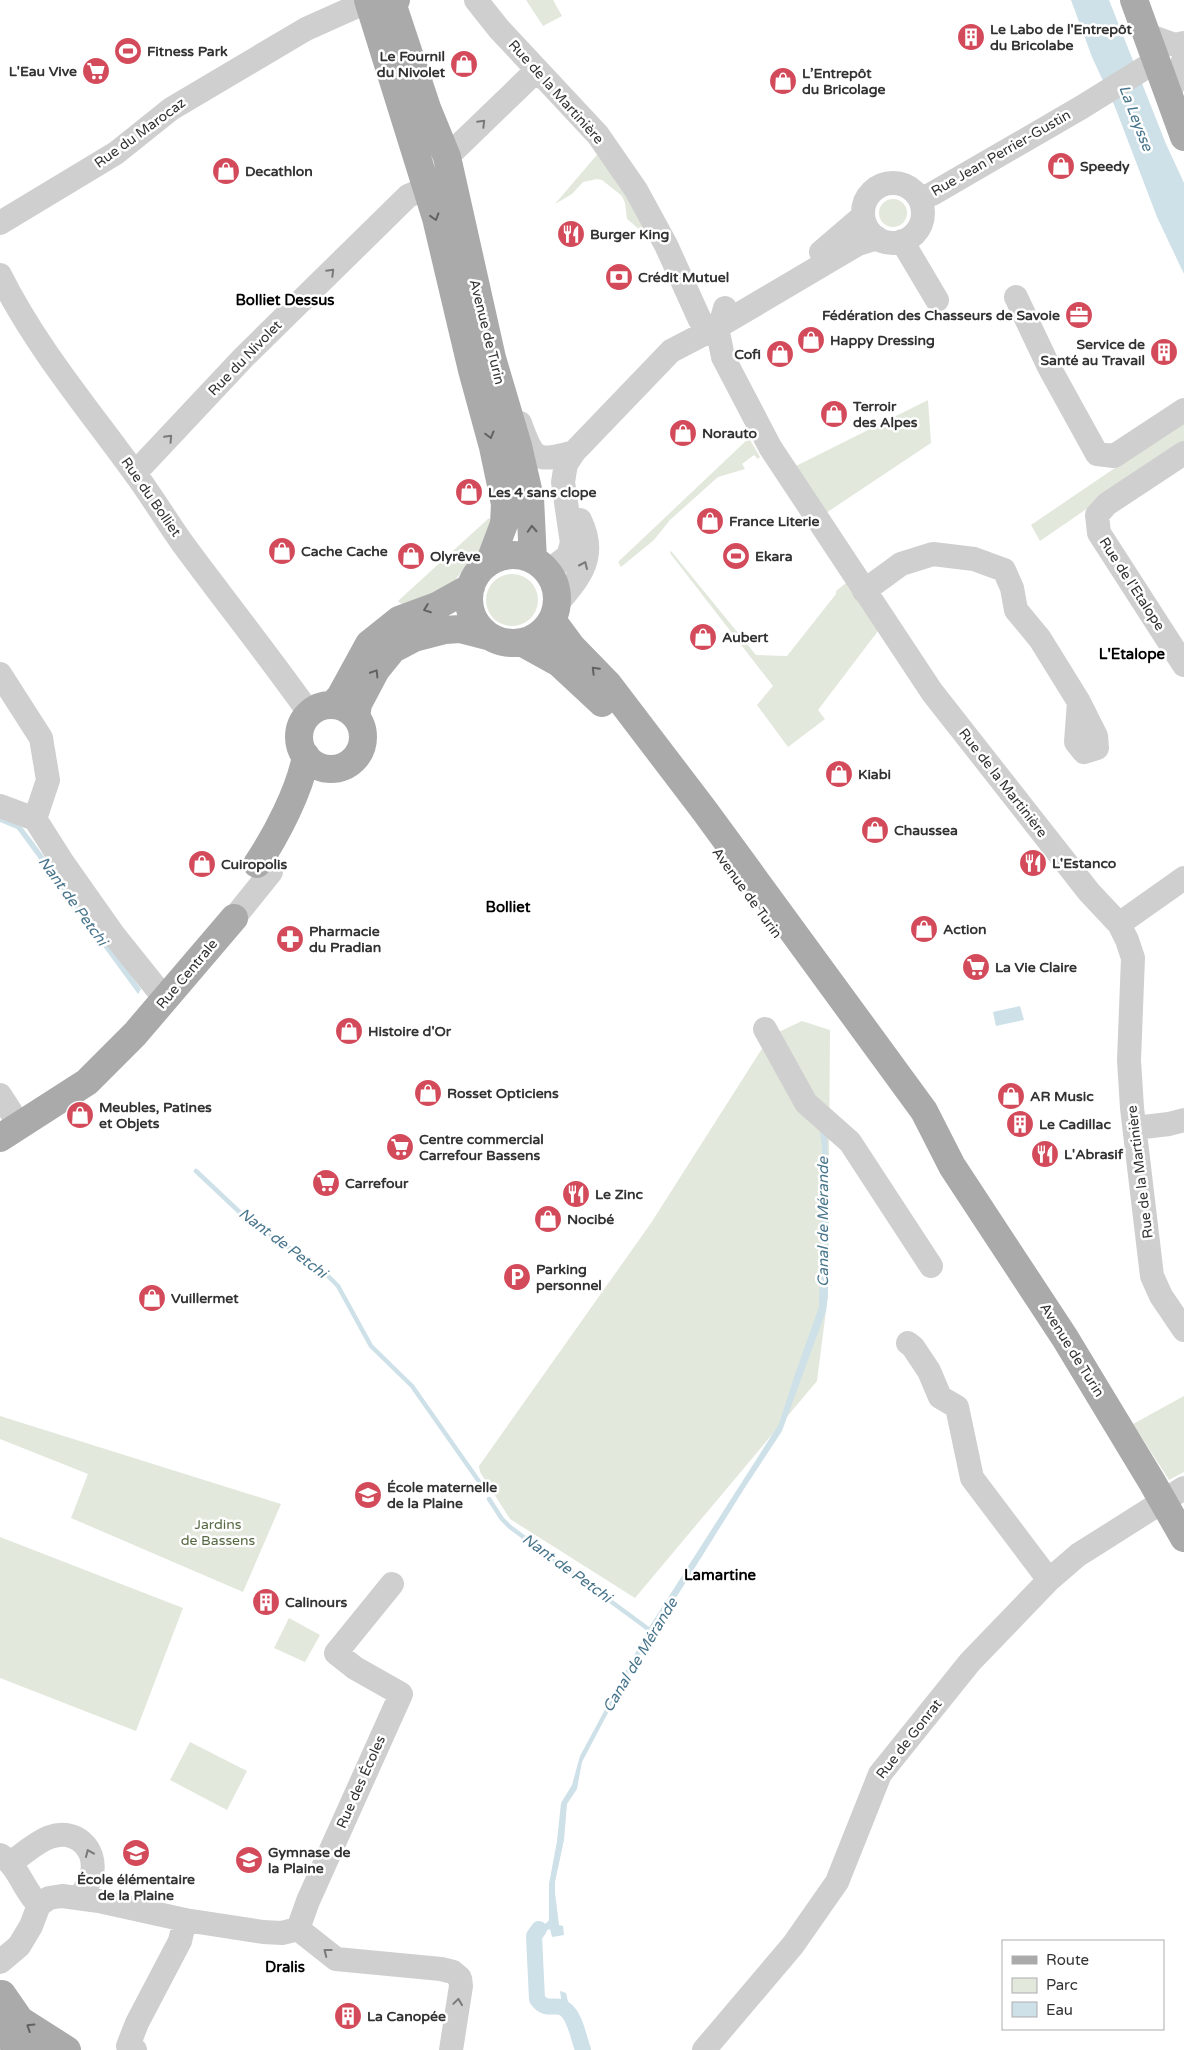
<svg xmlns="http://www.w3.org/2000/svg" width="1184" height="2050" viewBox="0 0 1184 2050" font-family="'Varela Round',sans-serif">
	<rect width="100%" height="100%" fill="#fff"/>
	<!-- green -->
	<path fill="#e2e8dc" d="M526,0H553L562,16L543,26Z
		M601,150L648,227L640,230L627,219L625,203L622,196L602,180L597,179L583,182L572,194L555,204Z
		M879 213a14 14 0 1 1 28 0a14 14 0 1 1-28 0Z
		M928,400L931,443L817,519L786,471Z
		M1184,421V442L1040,541L1031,525Z
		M749,438L760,457L758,459L754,455L742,464L745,469L718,477L670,520L654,540L621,567L618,562Z
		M489,518L494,524L486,547L472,557L454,582L446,590L405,605L400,603L398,601Z
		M671,551L756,655L787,656L836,594V591L846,583L878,631L818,710L825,719L788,747L757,705L773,686L670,553Z
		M486 600a26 26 0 1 1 52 0a26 26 0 1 1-52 0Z
		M802,1021L830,1030L828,1295L817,1381L635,1598L510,1519L480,1472L479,1466L651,1223L770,1036Z
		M1184,1396V1472L1169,1480L1133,1424Z
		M0,1416L281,1504L243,1592L71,1518L88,1474L0,1439Z
		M0,1537L183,1608L136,1731L0,1678Z
		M289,1618L320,1635L305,1662L274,1648Z
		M190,1742L247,1771L227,1810L170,1780Z"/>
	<!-- water -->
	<path fill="#cee0e8" d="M1071,0H1109L1166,144L1184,183V274L1157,217L1115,107L1092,57Z
		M0,816L22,827L29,836L141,989L138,994L17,829L0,822Z
		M1020,1006L1024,1020L996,1026L993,1012Z
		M823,1129L827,1133L829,1185L828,1295L826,1311L782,1431L744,1489L629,1673L582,1762L577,1789L567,1804L564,1840L555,1882V1893L559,1925L563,1926L564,1935L552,1937L550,1929L536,1935L537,1952H535L531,1935C538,1925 544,1927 549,1920V1884L557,1841L561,1803L572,1785L580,1756L650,1626L779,1424L794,1377L819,1307L822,1147L820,1132Z
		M560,1991L566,1993L572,2019L586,2050H578L563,2012Z"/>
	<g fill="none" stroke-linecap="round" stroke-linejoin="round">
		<!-- stream -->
		<path stroke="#cee0e8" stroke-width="4.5" d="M196,1171L248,1220L322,1270L338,1286L371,1346L412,1386L485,1490
			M489,1499L502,1519L510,1527L651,1631"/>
		<!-- canal -->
		<path stroke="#cee0e8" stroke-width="16" d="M539,1929L534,1936L537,1999C547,2014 558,2000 568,2012C576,2021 579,2039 583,2050"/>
		<!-- minor -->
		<path stroke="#cfcfcf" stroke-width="24" d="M476,0L499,29L598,135L636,190L666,245L700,320
			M1147,35L1175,45L1184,43
			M1168,97L1184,59
			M447,157L537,70
			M863 213a30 30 0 1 1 60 0a30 30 0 1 1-60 0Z
			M920,199L932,194L1082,107L1156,61
			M0,223L116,153L171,109L306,29L355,7L369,4
			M902,241L937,300
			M821,252L863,216
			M0,275C36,347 87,407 134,472C151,495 166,520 183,544C225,601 269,656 310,714
			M1016,297L1049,367L1097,454L1114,456L1184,410
			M725,308L718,332L723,357L770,447L932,692L1089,892L1119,924L1127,940L1133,958L1129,1060L1132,1108L1152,1276L1161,1296L1184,1330
			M520,423C533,460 536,463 574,452
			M1184,453L1107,504L1097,515L1099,533L1184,665
			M135,473L244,357L408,196L426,188
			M547,572L568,556L572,543L563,482L566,464L574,452L671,351L719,326L858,244L877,238
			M864,591L901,564L933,554L974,559L1004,570L1012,588L1016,610L1040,639L1079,702L1076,742L1084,752L1097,748L1096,736L1079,702
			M556,605C580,577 598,557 580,520
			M0,674L41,738L48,780L35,819
			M0,806L35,819L63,863L113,934L165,999
			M234,918L271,872
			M1119,924L1184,878
			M765,1029L806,1103L850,1142L931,1266
			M0,1095L11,1112
			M1135,1128L1169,1124L1184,1120
			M908,1343L913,1347L929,1371L940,1397L957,1407L972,1478L1049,1580
			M0,1855C19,1866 23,1890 39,1905
			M11,1863C23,1854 36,1842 50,1837C75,1828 97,1848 92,1874C90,1882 84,1890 80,1898
			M298,1929L336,1959L441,1969L453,1972L460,1978L461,1986L451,2050
			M0,1962L19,1946L31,1926L39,1905L49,1898L62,1896L99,1901L185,1920L263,1932L282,1933L298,1929L308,1901L401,1694L355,1668L336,1653L392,1584
			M135,2050L128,2046L137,2023L180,1941L185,1920
			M704,2050L793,1945L837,1882L880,1774L970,1662L1049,1580L1078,1555L1184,1488"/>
		<!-- major -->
		<path stroke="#aaa" stroke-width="28" d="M368,0L436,218L472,370L493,447L505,504L504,524L490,561
			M396,0L393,6L427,108L447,157L492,358L518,446L530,498L533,560
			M1134,0L1184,137
			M469 599a44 44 0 1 1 88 0a44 44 0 1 1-88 0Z
			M552,620L572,647L608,684L704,810L924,1111L952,1166L1065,1338L1152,1482L1184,1538
			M521,642L559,663L602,703
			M332,705L340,697L369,644L399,620L437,606L471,587
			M299 737a32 32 0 1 1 64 0a32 32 0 1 1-64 0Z
			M356,717L358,704L376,670L393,649L414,638L445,630L460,629L491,637
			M257,864C276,836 300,790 306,756
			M0,1138L87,1082L135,1034L234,918
			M2,1994L20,2020L67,2050
			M0,2029L8,2038L29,2050"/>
	</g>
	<!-- one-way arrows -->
	<defs><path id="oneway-chevron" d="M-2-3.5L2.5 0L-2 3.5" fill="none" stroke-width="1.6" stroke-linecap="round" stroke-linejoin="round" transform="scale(1.25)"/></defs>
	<g stroke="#797979">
		<use href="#oneway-chevron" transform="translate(482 123) rotate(-45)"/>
		<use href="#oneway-chevron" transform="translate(331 272) rotate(-45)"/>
		<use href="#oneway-chevron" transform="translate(169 438) rotate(-47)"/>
		<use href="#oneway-chevron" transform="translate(584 565) rotate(-66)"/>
		<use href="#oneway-chevron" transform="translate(89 1853) rotate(-113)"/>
		<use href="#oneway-chevron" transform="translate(327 1952) rotate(-142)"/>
		<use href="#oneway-chevron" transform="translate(458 2002) rotate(-82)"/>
	</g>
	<g stroke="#626262">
		<use href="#oneway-chevron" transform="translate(435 217) rotate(73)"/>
		<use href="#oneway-chevron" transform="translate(490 435) rotate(75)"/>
		<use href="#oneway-chevron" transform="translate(532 529) rotate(-93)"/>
		<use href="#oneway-chevron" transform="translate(427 609) rotate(159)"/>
		<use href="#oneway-chevron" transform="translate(595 670) rotate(-135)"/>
		<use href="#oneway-chevron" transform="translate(375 673) rotate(-58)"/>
		<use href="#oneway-chevron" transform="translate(30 2027) rotate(-148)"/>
	</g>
	<!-- icons -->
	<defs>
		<g id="building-disc" transform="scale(1.4375)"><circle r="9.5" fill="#d34a5b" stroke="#fff"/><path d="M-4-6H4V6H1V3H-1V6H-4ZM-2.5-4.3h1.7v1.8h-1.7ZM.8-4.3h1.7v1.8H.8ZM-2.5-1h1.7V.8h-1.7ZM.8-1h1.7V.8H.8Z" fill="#fff"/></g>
		<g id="stadium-disc" transform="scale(1.4375)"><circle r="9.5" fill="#d34a5b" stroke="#fff"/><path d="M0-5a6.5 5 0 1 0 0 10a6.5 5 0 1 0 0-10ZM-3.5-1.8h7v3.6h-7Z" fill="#fff"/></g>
		<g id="shop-disc" transform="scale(1.4375)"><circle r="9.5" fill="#d34a5b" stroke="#fff"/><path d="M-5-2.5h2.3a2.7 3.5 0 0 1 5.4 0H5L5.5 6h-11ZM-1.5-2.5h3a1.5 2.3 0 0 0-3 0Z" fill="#fff"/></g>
		<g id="supermarket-disc" transform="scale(1.4375)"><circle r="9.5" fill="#d34a5b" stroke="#fff"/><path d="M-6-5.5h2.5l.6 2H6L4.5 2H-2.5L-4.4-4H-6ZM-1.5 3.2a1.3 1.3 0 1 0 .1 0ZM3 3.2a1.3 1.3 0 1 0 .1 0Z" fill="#fff"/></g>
		<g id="restaurant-disc" transform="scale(1.4375)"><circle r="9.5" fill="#d34a5b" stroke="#fff"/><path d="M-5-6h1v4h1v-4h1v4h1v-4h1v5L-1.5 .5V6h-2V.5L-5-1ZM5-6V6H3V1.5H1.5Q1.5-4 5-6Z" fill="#fff"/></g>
		<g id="bank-disc" transform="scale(1.4375)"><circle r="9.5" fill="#d34a5b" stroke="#fff"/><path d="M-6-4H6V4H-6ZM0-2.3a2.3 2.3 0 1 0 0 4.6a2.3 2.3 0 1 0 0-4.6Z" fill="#fff"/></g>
		<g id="office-disc" transform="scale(1.4375)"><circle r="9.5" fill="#d34a5b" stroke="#fff"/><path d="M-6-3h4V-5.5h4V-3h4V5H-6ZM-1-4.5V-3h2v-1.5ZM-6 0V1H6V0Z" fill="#fff"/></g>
		<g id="pharmacy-disc" transform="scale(1.4375)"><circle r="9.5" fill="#d34a5b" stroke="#fff"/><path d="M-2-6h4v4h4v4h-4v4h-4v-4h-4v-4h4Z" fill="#fff"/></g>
		<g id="parking-disc" transform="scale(1.4375)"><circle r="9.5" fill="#d34a5b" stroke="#fff"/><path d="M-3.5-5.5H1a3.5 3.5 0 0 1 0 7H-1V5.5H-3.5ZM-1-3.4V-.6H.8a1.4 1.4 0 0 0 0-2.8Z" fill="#fff"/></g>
		<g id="school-disc" transform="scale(1.4375)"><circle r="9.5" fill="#d34a5b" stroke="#fff"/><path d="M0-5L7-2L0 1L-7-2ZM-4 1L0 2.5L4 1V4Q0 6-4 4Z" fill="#fff"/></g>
	</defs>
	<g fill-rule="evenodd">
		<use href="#building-disc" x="971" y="37"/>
		<use href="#stadium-disc" x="128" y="51"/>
		<use href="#shop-disc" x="464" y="64"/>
		<use href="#supermarket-disc" x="96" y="71"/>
		<use href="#shop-disc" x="783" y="81"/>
		<use href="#shop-disc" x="1061" y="166"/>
		<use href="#shop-disc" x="226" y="171"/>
		<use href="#restaurant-disc" x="571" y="234"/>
		<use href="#bank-disc" x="619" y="277"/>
		<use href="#office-disc" x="1079" y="315"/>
		<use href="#shop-disc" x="811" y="340"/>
		<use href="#building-disc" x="1164" y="352"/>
		<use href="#shop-disc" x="780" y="354"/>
		<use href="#shop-disc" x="834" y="414"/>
		<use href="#shop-disc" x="683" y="433"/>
		<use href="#shop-disc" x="469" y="492"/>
		<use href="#shop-disc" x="710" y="521"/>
		<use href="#shop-disc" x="282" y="551"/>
		<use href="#shop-disc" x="411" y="556"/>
		<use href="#stadium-disc" x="736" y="556"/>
		<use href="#shop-disc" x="703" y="637"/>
		<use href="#shop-disc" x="839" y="774"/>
		<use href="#shop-disc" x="875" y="830"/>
		<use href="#restaurant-disc" x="1033" y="863"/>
		<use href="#shop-disc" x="202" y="864"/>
		<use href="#shop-disc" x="924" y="929"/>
		<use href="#pharmacy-disc" x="290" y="939"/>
		<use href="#supermarket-disc" x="976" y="967"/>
		<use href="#shop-disc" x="349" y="1031"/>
		<use href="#shop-disc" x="428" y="1093"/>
		<use href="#shop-disc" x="1011" y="1096"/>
		<use href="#shop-disc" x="80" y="1115"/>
		<use href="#building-disc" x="1020" y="1124"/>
		<use href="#supermarket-disc" x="400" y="1147"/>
		<use href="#restaurant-disc" x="1045" y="1154"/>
		<use href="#supermarket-disc" x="326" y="1183"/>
		<use href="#restaurant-disc" x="576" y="1194"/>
		<use href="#shop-disc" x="548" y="1219"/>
		<use href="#parking-disc" x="517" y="1277"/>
		<use href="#shop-disc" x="152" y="1298"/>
		<use href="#school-disc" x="368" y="1495"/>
		<use href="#building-disc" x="266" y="1602"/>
		<use href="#school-disc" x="136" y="1853"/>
		<use href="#school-disc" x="249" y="1860"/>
		<use href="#building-disc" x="348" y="2016"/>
	</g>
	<g text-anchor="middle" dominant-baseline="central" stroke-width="5" stroke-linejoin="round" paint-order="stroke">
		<!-- poi labels -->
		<g font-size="14" font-weight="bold" fill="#323232" stroke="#fff" text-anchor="start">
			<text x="990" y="29">Le Labo de l'Entrepôt<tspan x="990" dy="16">du Bricolabe</tspan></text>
			<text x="147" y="51">Fitness Park</text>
			<text x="445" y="56" text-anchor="end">Le Fournil<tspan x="445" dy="16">du Nivolet</tspan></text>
			<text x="77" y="71" text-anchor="end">L'Eau Vive</text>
			<text x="802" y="73">L’Entrepôt<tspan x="802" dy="16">du Bricolage</tspan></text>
			<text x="1080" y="166">Speedy</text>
			<text x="245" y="171">Decathlon</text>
			<text x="590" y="234">Burger King</text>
			<text x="638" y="277">Crédit Mutuel</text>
			<text x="1060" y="315" text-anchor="end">Fédération des Chasseurs de Savoie</text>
			<text x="830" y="340">Happy Dressing</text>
			<text x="1145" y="344" text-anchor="end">Service de<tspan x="1145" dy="16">Santé au Travail</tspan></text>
			<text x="761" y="354" text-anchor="end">Cofi</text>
			<text x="853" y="406">Terroir<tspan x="853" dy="16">des Alpes</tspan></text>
			<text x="702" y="433">Norauto</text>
			<text x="488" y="492">Les 4 sans clope</text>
			<text x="729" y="521">France Literie</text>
			<text x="301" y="551">Cache Cache</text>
			<text x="430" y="556">Olyrêve</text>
			<text x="755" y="556">Ekara</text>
			<text x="722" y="637">Aubert</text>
			<text x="858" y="774">Kiabi</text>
			<text x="894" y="830">Chaussea</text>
			<text x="1052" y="863">L'Estanco</text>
			<text x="221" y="864">Cuiropolis</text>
			<text x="943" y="929">Action</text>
			<text x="309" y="931">Pharmacie<tspan x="309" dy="16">du Pradian</tspan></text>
			<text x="995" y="967">La Vie Claire</text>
			<text x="368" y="1031">Histoire d'Or</text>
			<text x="447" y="1093">Rosset Opticiens</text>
			<text x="1030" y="1096">AR Music</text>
			<text x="99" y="1107">Meubles, Patines<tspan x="99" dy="16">et Objets</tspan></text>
			<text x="1039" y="1124">Le Cadillac</text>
			<text x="419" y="1139">Centre commercial<tspan x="419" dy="16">Carrefour Bassens</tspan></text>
			<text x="1064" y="1154">L'Abrasif</text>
			<text x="345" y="1183">Carrefour</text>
			<text x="595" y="1194">Le Zinc</text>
			<text x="567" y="1219">Nocibé</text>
			<text x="536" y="1269">Parking<tspan x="536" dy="16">personnel</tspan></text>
			<text x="171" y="1298">Vuillermet</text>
			<text x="387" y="1487">École maternelle<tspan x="387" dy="16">de la Plaine</tspan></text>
			<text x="285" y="1602">Calinours</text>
			<text x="268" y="1852">Gymnase de<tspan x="268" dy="16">la Plaine</tspan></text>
			<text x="136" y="1879" text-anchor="middle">École élémentaire<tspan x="136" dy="16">de la Plaine</tspan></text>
			<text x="367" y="2016">La Canopée</text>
		</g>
		<!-- street labels -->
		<g font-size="14" fill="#323232" stroke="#fff">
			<text transform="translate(556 92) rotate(48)">Rue de la Martinière</text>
			<text transform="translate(140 133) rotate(-36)">Rue du Marocaz</text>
			<text transform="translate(1001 153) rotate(-30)">Rue Jean Perrier-Gustin</text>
			<text transform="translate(487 332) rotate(76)">Avenue de Turin</text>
			<text transform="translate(245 358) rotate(-46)">Rue du Nivolet</text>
			<text transform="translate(151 497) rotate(55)">Rue du Bolliet</text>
			<text transform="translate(1132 584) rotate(57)">Rue de l'Etalope</text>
			<text transform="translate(1003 783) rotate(52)">Rue de la Martinière</text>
			<text transform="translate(747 893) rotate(54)">Avenue de Turin</text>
			<text transform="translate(187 974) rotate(-50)">Rue Centrale</text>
			<text transform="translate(1140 1172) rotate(-97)">Rue de la Martinière</text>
			<text transform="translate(1072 1350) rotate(58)">Avenue de Turin</text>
			<text transform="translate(909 1739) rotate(-52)">Rue de Gonrat</text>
			<text transform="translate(361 1782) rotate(-66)">Rue des Écoles</text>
		</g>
		<!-- park labels -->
		<g font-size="14" fill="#576944" stroke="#fff">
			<text x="218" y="1524">Jardins<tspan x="218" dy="16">de Bassens</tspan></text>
		</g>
		<!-- water labels -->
		<g font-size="15" font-style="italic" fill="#48758c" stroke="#fff">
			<text transform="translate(1136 118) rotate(69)">La Leysse</text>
			<text transform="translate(73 901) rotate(54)">Nant de Petchi</text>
			<text transform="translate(823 1222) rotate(-90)">Canal de Mérande</text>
			<text transform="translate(283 1243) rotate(37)">Nant de Petchi</text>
			<text transform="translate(567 1568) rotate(36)">Nant de Petchi</text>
			<text transform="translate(640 1655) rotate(-59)">Canal de Mérande</text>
		</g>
		<!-- neighbourhood labels -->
		<g font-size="15" font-weight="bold" fill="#000" stroke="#fff">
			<text x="285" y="300">Bolliet Dessus</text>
			<text x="1132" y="654">L'Etalope</text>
			<text x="508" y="907">Bolliet</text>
			<text x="720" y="1575">Lamartine</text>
			<text x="285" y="1967">Dralis</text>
		</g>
	</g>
	<!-- legend -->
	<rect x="1002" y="1940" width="162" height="90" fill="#ffffff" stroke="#adadad"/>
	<rect x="1012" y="1956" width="25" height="8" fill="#aaaaaa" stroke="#adadad"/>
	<text x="1046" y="1965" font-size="15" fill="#323232">Route</text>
	<rect x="1012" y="1978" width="25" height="15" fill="#e2e8dc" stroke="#adadad"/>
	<text x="1046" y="1990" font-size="15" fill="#323232">Parc</text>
	<rect x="1012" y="2002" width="25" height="15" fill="#cee0e8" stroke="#adadad"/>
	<text x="1046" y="2015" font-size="15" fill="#323232">Eau</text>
</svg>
